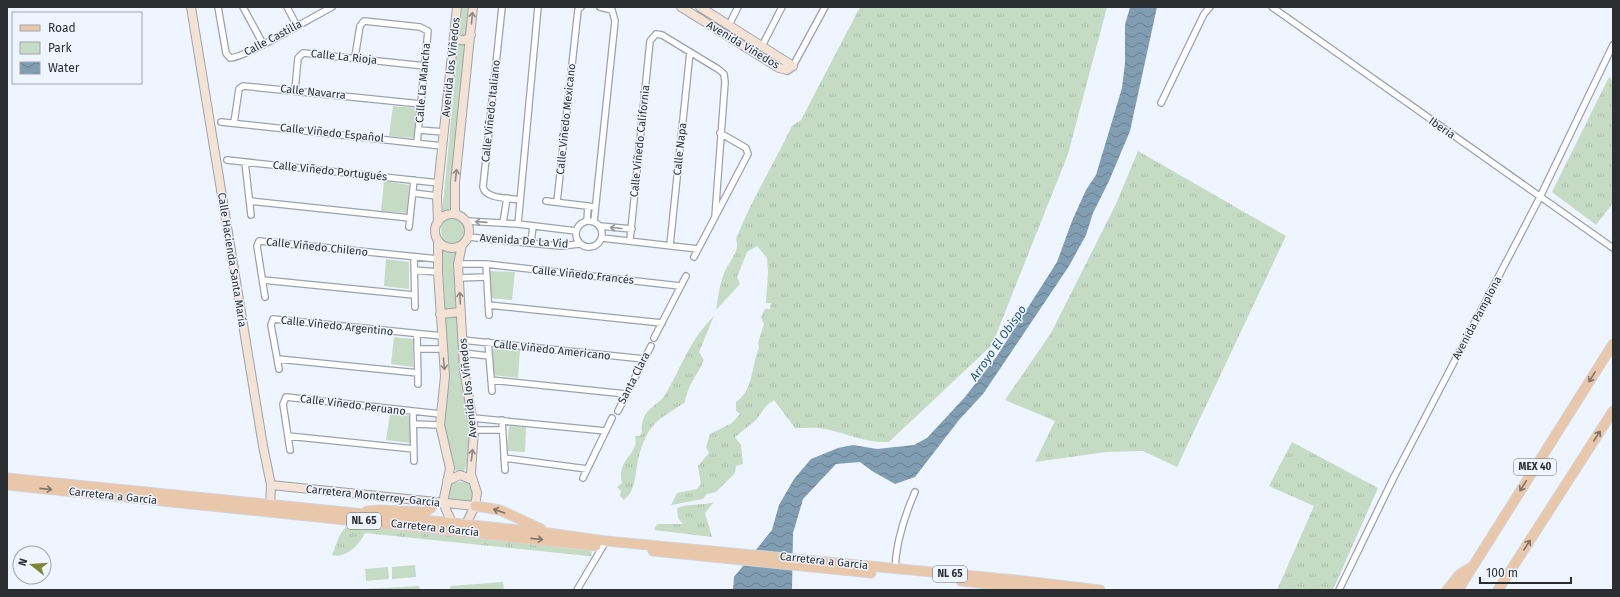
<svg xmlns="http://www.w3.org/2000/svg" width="1620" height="597" viewBox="0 0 1620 597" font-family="'Fira Sans',sans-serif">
	<defs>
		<pattern id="grass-tufts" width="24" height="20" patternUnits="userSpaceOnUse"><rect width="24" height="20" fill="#c5dbc3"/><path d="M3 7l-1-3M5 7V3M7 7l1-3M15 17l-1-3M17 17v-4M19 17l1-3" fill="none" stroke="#a9bca8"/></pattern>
		<pattern id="water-waves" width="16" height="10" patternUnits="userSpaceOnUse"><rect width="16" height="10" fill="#819db1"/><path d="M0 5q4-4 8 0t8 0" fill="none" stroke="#6a8091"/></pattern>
	</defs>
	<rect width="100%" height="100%" fill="#eef5ff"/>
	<!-- grass -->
	<path fill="url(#grass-tufts)" d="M860,7H1107L1068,154L992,345L889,442C866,443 848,434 826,429C816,427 806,428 795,428L774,400L766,406L756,420L735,437L741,445L743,464L736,466L735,473L716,492L707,494L703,499L671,505L677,493L697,489L701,484L698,466L709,453L706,447L710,434L732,423L740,414L736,411V402C754,390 751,366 759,348L758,343L764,324L761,317L765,309H770L771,303H766L768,272L767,258L757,246L747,252L737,277L740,284L716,310C718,299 719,287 723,276C727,263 741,252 736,239C751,200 774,164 792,126L801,120Z
		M1609,77L1613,81V203L1596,225L1552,192Z
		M1138,151L1286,236L1177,467L1143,451L1106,452L1035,462L1055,421L1005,400L1051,333L1116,204Z
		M714,316L699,352L704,360C698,374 687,386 685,402C671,413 659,416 649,431C644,439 640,451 638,460C635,475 636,490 624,500L620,496L621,491L617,487L622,483C616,458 640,455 635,436H640L642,432C641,427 642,423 644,417C649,407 660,403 665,395C683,365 688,342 714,316Z
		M1292,442L1378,488L1333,590H1277L1314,506L1269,486Z
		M714,502L705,513L712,537L654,530L657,524H683L678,518L677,508C689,503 702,506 714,502Z
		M350,525L590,550L592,552L591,556H588L365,533C360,544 346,559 332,555C336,546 340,528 350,525Z"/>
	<!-- park -->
	<path fill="#c5dbc3" d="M462,7H471L452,193C465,222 471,227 456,258L462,382L471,427L470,443L466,468L463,472H459L453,469L442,420L448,376L441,224Z
		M393,106L418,108L414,138L389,136Z
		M384,181L409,185L407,213L381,211Z
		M386,259L409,262V289L384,286Z
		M487,271L515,272L512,300L489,298Z
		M394,337L413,339V367L391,364Z
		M491,349L520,350L518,378L492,375Z
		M390,414L412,416L411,443L386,440Z
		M509,426L526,427L525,452L507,451Z
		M455,482H466L473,488V502L445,499L450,485Z
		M415,565L416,577L392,579V567Z
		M388,567L389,579L366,581L365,569Z
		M503,582L504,590H450V586Z
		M419,586L420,590H365V589Z"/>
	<!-- water -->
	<path fill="url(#water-waves)" d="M1130,7H1157L1130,131L1109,181L1093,213L1086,235L1069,266L983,394L959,420L915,477L895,484L872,471L860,462L836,464L803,499L793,533L792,590H733L734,577L772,530L779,505L794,479L811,459L838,448L853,445L877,449L914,445L927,438L965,397L997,356L1057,262L1072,221L1086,190L1096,175L1122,88L1125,63V25Z"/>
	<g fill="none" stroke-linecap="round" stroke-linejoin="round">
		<!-- street casing -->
		<g stroke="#9ca2ab" stroke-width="8">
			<path id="street" d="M218,7L226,53L230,58C245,58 314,16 332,7
				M243,7L263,44
				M287,7L297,26
				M502,7L483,187C485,199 510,198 520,200
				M1272,7L1613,248
				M729,25L738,7
				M762,46L782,7
				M355,57L360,26L364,21L420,27L428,31L417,143
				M793,66L825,7
				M295,90L298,58L303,53L425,66
				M1161,103L1204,14L1210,7
				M221,122L442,146
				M234,123L239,89L243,86L421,104
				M419,130L444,132
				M227,160L439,183
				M245,162L251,215
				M413,193L437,196
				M250,201L410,218
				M546,201L595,207
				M557,202L577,19L578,10L581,7
				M576 234a13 13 0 1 1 26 0a13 13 0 1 1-26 0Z
				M466,221L518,224L576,231
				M587,221L588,206
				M594,222L615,21L612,10L600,7
				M503,223L507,198
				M518,224L538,7
				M600,226L632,229
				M409,227L414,180
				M468,237L560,246L580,244
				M602,238L698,249
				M630,240L650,41L656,34L662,35L718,69L724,74L725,82L715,217
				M531,243L533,226
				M670,245L690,52
				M414,257L415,307
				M694,257L748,154L746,148L720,133
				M458,264H486L680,286
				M486,264L489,315
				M414,270L438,272
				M459,278L486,277
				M263,280L414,295
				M265,297L257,246L259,241L438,259
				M488,305L662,323
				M417,335L418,384
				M654,338L686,276
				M462,340L644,359
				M488,342L492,391
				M417,349H442
				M463,353L489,356
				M278,359L418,373
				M279,369L271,325L273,319L442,336
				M491,380L626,394
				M618,411L651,346
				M413,412L414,461
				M473,418L606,431
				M502,420L505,470
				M413,424L440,425
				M474,430H502
				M288,436L414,449
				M290,450L283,404L286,397L440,414
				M504,458L587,469
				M583,478L612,418
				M895,569C896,542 904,517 915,492
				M577,590L606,541
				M1339,590L1393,479L1540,197L1613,45"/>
		</g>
		<!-- secondary casing -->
		<g stroke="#9ca2ab" stroke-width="10">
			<path id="secondary" d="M191,7L263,446L271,485L270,509
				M681,7L779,68L787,70L793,66L700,7
				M454,35C458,42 466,42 471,35
				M455,214V183L473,7
				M435 231a17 17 0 1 1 34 0a17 17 0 1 1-34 0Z
				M438,222L437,196L457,7
				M438,241V272L445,376L440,425L450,468L443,503L454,527
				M462,245L458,264L464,369L474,430L471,474L477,493L475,506L464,528
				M440,314L461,312
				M447,481L460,475L473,480
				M271,485L475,506"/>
		</g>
		<!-- primary casing -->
		<g stroke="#d5d5d6" stroke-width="11">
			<path id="primary" d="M7,478L444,522L548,533L606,541L1016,580L1100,590
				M7,485L596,546
				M475,506L500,510L541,529
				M367,511L379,510L425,512L431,508L434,502
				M653,551L871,573
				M961,581L1039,590
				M1447,590L1459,575L1470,568
				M1458,590L1613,344
				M1498,590L1613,411"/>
		</g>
		<!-- street -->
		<use href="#street" stroke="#fff" stroke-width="5.5"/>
		<!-- secondary -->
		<use href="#secondary" stroke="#f4e3d5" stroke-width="8"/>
		<!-- primary -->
		<use href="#primary" stroke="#e9c7aa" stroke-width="9"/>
	</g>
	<!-- one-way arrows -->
	<defs><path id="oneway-shaft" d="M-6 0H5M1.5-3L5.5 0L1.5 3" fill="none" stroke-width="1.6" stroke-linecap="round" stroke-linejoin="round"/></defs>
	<g stroke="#908883">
		<use href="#oneway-shaft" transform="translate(472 18) rotate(-85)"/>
		<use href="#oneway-shaft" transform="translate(456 175) rotate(-84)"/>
		<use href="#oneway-shaft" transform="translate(460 298) rotate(-93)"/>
		<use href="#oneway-shaft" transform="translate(444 364) rotate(85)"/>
		<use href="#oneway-shaft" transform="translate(472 455) rotate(-83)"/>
	</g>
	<g stroke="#959698">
		<use href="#oneway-shaft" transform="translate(481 222) rotate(-176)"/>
		<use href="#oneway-shaft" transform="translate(616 228) rotate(-175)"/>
	</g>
	<g stroke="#807367">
		<use href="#oneway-shaft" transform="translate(1592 377) rotate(122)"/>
		<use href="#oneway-shaft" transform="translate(1597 436) rotate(-57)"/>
		<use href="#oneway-shaft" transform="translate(1523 486) rotate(122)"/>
		<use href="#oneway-shaft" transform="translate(46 489) rotate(6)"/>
		<use href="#oneway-shaft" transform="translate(499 511) rotate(-161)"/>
		<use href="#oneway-shaft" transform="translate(537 539) rotate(6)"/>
		<use href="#oneway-shaft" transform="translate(1527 545) rotate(-57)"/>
	</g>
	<g text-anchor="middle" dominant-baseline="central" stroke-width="3" stroke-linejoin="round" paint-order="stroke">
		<!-- shield labels -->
		<g fill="#eef5ff" stroke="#666a6f" stroke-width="1">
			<rect x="1514" y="459" width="42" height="16" rx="3"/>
			<rect x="347" y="513" width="34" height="16" rx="3"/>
			<rect x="933" y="566" width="34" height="16" rx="3"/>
		</g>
		<g font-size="10" font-weight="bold" fill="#2b2e31">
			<text x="1535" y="467">MEX 40</text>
			<text x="364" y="521">NL 65</text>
			<text x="950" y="574">NL 65</text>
		</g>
		<!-- street labels -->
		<g font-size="11" fill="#2b2e31" stroke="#eef5ff">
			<text transform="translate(273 38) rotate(-28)">Calle Castilla</text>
			<text transform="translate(743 45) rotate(31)">Avenida Viñedos</text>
			<text transform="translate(344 57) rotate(6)">Calle La Rioja</text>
			<text transform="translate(451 67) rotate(-84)">Avenida los Viñedos</text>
			<text transform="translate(423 83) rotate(-85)">Calle La Mancha</text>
			<text transform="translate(313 92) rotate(6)">Calle Navarra</text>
			<text transform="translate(491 111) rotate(-84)">Calle Viñedo Italiano</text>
			<text transform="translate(566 119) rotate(-84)">Calle Viñedo Mexicano</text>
			<text transform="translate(1442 128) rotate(35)">Iberia</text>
			<text transform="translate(332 133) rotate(6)">Calle Viñedo Español</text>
			<text transform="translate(640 141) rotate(-84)">Calle Viñedo California</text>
			<text transform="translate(680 149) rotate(-84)">Calle Napa</text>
			<text transform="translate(330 171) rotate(6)">Calle Viñedo Portugués</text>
			<text transform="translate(524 241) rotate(4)">Avenida De La Vid</text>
			<text transform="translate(317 247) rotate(6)">Calle Viñedo Chileno</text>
			<text transform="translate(232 260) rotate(81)">Calle Hacienda Santa María</text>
			<text transform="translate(583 275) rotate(6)">Calle Viñedo Francés</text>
			<text transform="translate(1477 318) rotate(-62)">Avenida Pamplona</text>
			<text transform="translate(337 326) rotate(6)">Calle Viñedo Argentino</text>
			<text transform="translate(552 350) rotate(6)">Calle Viñedo Americano</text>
			<text transform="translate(634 378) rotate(-63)">Santa Clara</text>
			<text transform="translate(468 388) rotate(-96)">Avenida los Viñedos</text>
			<text transform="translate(353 405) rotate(7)">Calle Viñedo Peruano</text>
			<text transform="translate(113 496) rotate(6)">Carretera a García</text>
			<text transform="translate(373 496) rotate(6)">Carretera Monterrey-García</text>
			<text transform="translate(435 528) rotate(6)">Carretera a García</text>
			<text transform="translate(824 561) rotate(6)">Carretera a Garcia</text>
		</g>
		<!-- water labels -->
		<g font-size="12" font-style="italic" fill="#265775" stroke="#eef5ff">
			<text transform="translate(998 343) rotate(-55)">Arroyo El Obispo</text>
		</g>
	</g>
	<!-- border -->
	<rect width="1620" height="597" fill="none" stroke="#2b2e31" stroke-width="16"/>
	<!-- legend -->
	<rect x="12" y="12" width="130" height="72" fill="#eef5ff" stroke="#a0a5ad"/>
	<rect x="20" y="25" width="20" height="6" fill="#e9c7aa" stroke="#a0a5ad"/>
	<text x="48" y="32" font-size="12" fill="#2b2e31">Road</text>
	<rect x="20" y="42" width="20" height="12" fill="#c5dbc3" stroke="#a0a5ad"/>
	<text x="48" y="52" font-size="12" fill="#2b2e31">Park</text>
	<rect x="20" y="62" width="20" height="12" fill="url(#water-waves)" stroke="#a0a5ad"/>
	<text x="48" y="72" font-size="12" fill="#2b2e31">Water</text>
	<!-- north arrow -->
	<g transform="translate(32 565) rotate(287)"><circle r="19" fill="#eef5ff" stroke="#a0a5ad"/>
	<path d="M0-3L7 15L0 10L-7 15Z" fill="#7c8633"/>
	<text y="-6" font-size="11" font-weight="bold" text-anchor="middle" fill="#2b2e31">N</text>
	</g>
	<!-- scale -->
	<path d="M1480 577v6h91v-6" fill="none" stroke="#2b2e31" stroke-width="2"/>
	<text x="1486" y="577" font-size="12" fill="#2b2e31" stroke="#eef5ff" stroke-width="3" paint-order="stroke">100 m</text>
</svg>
